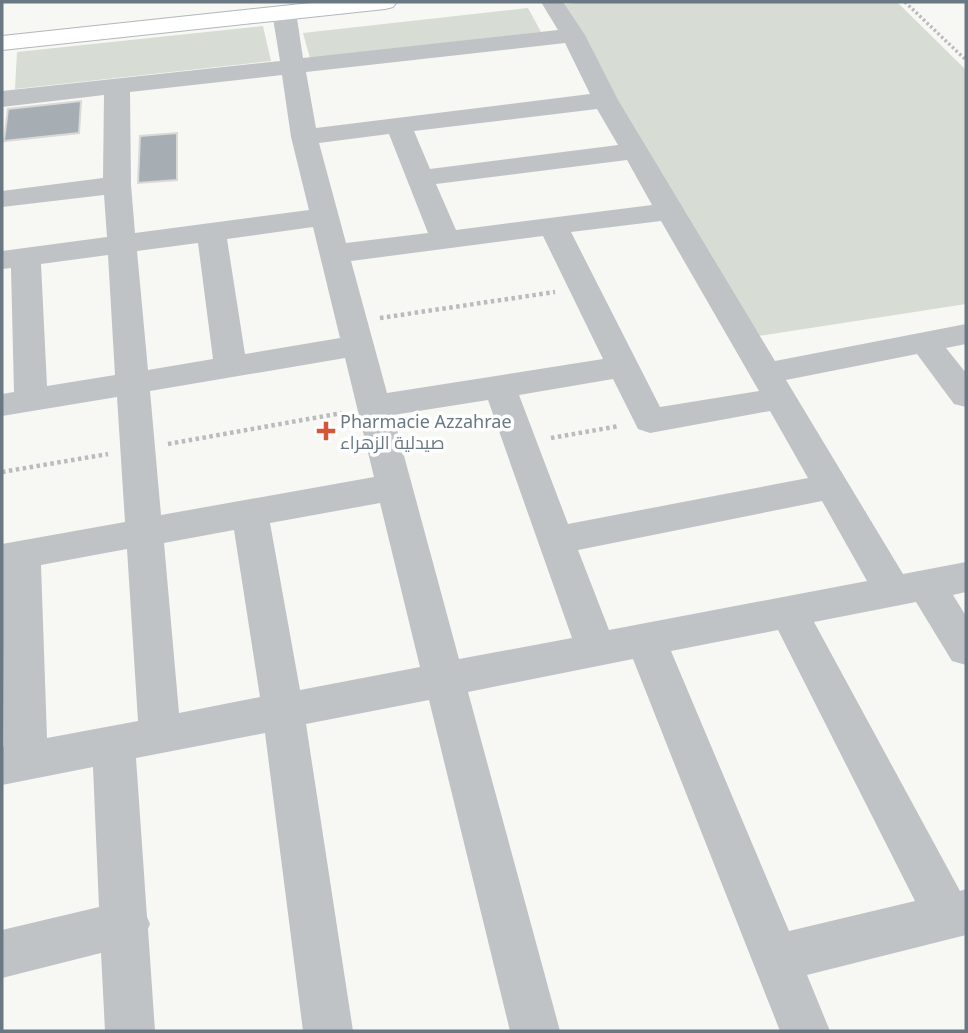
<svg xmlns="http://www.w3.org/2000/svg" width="968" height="1033" viewBox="0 0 968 1033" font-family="'Noto Sans',Cairo,sans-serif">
	<rect width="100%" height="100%" fill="#f7f7f4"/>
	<!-- green -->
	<path fill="#d7dcd4" d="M584,2H897L966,70V304L758,336L559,5Z
		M528,8L541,32L310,58L303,33Z
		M263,26L271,61L15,89L17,52Z"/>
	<!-- building -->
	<path fill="#a7aeb3" stroke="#d9d9d7" stroke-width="2" d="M81,101L79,133L4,141L8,109Z
		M177,133V180L138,183L140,136Z"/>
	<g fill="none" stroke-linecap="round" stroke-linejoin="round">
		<!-- secondary casing -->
		<g stroke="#b1b7bb" stroke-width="2">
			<path id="secondary" d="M320,2H397L393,7L385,9L2,50V36Z"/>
		</g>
		<!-- path-far1 -->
		<path stroke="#b9bcbe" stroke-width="3.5" stroke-dasharray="2.5 2.5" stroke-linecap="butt" d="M905,2L966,60"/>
		<!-- path -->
		<path stroke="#b9bcbe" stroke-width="4.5" stroke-dasharray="3.5 3.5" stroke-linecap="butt" d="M380,318L555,292
			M551,438L619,426
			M168,444L342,413
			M2,472L108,454"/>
		<!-- street -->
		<path fill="#bfc3c6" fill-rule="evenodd" d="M541,2H563L585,35L618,100L775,361L966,324V344L946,348L966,373V407L954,404L917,354L786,380L903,574L966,562V592L953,595L966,616V665L952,661L916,602L814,622L960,891L966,889V935L807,975L830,1031H780L633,659L468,692L560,1031H510L429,700L306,724L353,1031H303L265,733L136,758L147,917L150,924L148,929L155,1031H105L101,953L2,978V930L99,907L93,767L2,785V747L4,746L2,544L125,522L117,397L2,416V394L14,392L11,268L2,269V251L107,237L104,195L2,207V191L103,178L104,95L2,107V91L280,61L272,12L276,7H292L296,12L303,58L558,30ZM565,43L590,94L316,128L306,72ZM282,75L291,137L309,210L135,233L131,185L130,92ZM597,109L618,145L430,169L414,131ZM389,134L428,233L346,243L319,143ZM627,160L652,205L456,230L436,184ZM661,221L759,391L660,407L571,232ZM313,227L340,338L245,354L227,239ZM543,236L603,359L387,393L351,261ZM198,243L213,359L148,370L137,251ZM108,255L115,375L47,386L41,264ZM345,358L374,477L161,515L150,391ZM613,379L638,429L650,433L770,411L808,478L568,524L519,395ZM488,400L572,638L459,659L393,415ZM822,501L867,581L609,630L578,550ZM380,503L420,667L300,690L270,523ZM234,530L260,697L179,713L164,543ZM127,549L138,721L47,738L41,565ZM778,630L915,901L789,931L671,651Z"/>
		<!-- secondary -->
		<use href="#secondary" fill="#fff" fill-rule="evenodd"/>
	</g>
	<!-- markers -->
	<path fill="#d45738" stroke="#fff" stroke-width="2.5" d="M322.5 420.5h7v7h7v7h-7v7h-7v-7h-7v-7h7z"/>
	<g text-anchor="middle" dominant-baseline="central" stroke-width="7" stroke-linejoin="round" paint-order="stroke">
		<!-- poi labels -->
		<g font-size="18" fill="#697883" stroke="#fff" text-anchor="start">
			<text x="340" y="421">Pharmacie Azzahrae<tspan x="340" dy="21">صيدلية الزهراء</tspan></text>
		</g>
	</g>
	<!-- border -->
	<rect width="968" height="1033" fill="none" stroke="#697883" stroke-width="7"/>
</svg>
